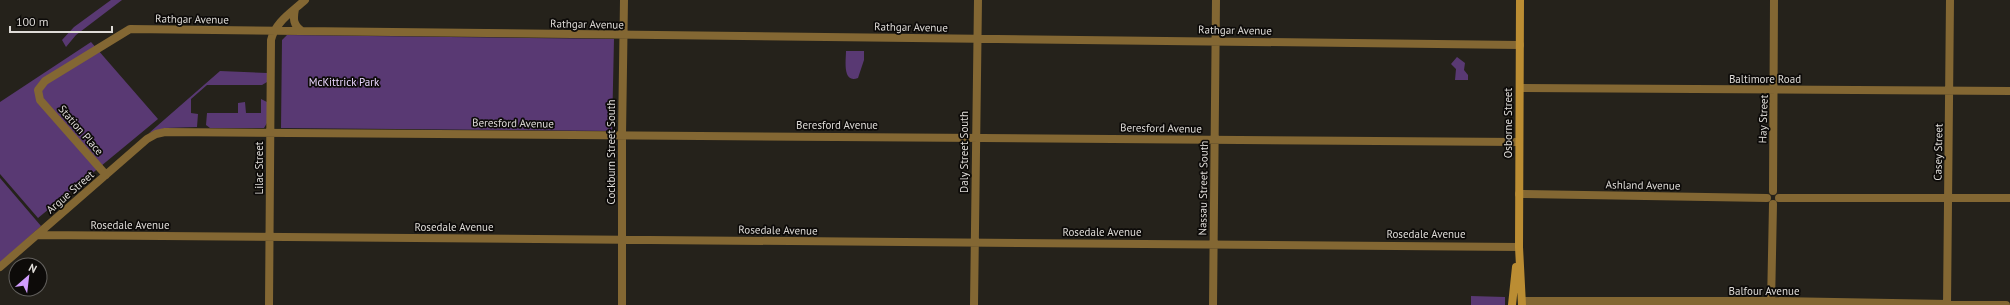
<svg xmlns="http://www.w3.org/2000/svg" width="2010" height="305" viewBox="0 0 2010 305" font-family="'PT Sans',sans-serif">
	<rect width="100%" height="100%" fill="#25221b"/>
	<!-- green -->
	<path fill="#593973" d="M111,0H122L76,35L66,47L62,40L74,27Z
		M287,35L614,39L612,131L281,128L282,40Z
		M91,42L158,119L38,218L0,174V102Z
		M846,51H864V60L858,78C842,84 846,60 846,51Z
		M1457,57L1465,63L1464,70L1468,75V80H1455L1456,69L1451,64Z
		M220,71L267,73V82L262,85H207L191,99V113L198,114L197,127L165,128L149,133Z
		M261,99L267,102V123L264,128H210L206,125L207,113H238V103L245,102L246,113H261Z
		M0,178L41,226L0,263Z
		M1471,296L1505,297V305H1471Z"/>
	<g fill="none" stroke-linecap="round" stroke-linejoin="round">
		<!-- minor -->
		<path stroke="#836733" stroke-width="8" d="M295,9C293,19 293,25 302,31
			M1520,88L2010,91
			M106,175L40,100L38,90L45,81L130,29L1520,45
			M1773,191L1774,0
			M1519,194L1767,198
			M1779,198H2010
			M37,235L1519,247
			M0,267L147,139L156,134L165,132L1519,142
			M1522,301H1771L2006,305
			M269,305L271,40C275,22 292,12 305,0
			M622,305V135L624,0
			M974,305L978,0
			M1213,305L1216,0
			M1771,305L1773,204
			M1947,305L1950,0"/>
		<!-- secondary -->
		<path stroke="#bb8d33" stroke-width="8" d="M1520,0L1519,247L1522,305
			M1512,305L1516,267"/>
	</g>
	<g text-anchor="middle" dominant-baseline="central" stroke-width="3.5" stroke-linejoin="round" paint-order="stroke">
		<!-- street labels -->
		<g font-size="11" fill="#dfdcd8" stroke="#0d0b09">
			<text transform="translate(192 19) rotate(1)">Rathgar Avenue</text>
			<text transform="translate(587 24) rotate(1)">Rathgar Avenue</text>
			<text transform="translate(911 27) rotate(1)">Rathgar Avenue</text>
			<text transform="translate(1235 30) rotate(1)">Rathgar Avenue</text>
			<text x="1765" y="79">Baltimore Road</text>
			<text transform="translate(1763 119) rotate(-88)">Hay Street</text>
			<text transform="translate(513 123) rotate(1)">Beresford Avenue</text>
			<text transform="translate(1508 123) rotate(-90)">Osborne Street</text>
			<text x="837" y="125">Beresford Avenue</text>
			<text transform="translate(1161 128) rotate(1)">Beresford Avenue</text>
			<text transform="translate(81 130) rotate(49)">Station Place</text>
			<text transform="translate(611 152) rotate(-90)">Cockburn Street South</text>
			<text transform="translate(964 152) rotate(-90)">Daly Street South</text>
			<text transform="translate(1938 152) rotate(-89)">Casey Street</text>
			<text transform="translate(259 168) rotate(-90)">Lilac Street</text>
			<text transform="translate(1643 185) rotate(1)">Ashland Avenue</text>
			<text transform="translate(1203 188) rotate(-89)">Nassau Street South</text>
			<text transform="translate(70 192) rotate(-41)">Argue Street</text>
			<text x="130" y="225">Rosedale Avenue</text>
			<text x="454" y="227">Rosedale Avenue</text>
			<text transform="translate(778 230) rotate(1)">Rosedale Avenue</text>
			<text x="1102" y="232">Rosedale Avenue</text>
			<text x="1426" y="234">Rosedale Avenue</text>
			<text x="1764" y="291">Balfour Avenue</text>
		</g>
		<!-- park labels -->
		<g font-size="11" fill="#ead6fe" stroke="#0d0b09">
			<text x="344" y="82">McKittrick Park</text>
		</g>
	</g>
	<!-- north arrow -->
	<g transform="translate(28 277) rotate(28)"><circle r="19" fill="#0d0b09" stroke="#615f5c"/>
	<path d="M0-3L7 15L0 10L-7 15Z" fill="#d19dfe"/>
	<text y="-6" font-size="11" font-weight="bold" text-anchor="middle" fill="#dfdcd8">N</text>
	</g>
	<!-- scale -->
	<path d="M10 26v6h102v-6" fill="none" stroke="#dfdcd8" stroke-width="2"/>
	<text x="16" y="26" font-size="12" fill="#dfdcd8" stroke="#0d0b09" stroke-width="3" paint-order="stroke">100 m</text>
</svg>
